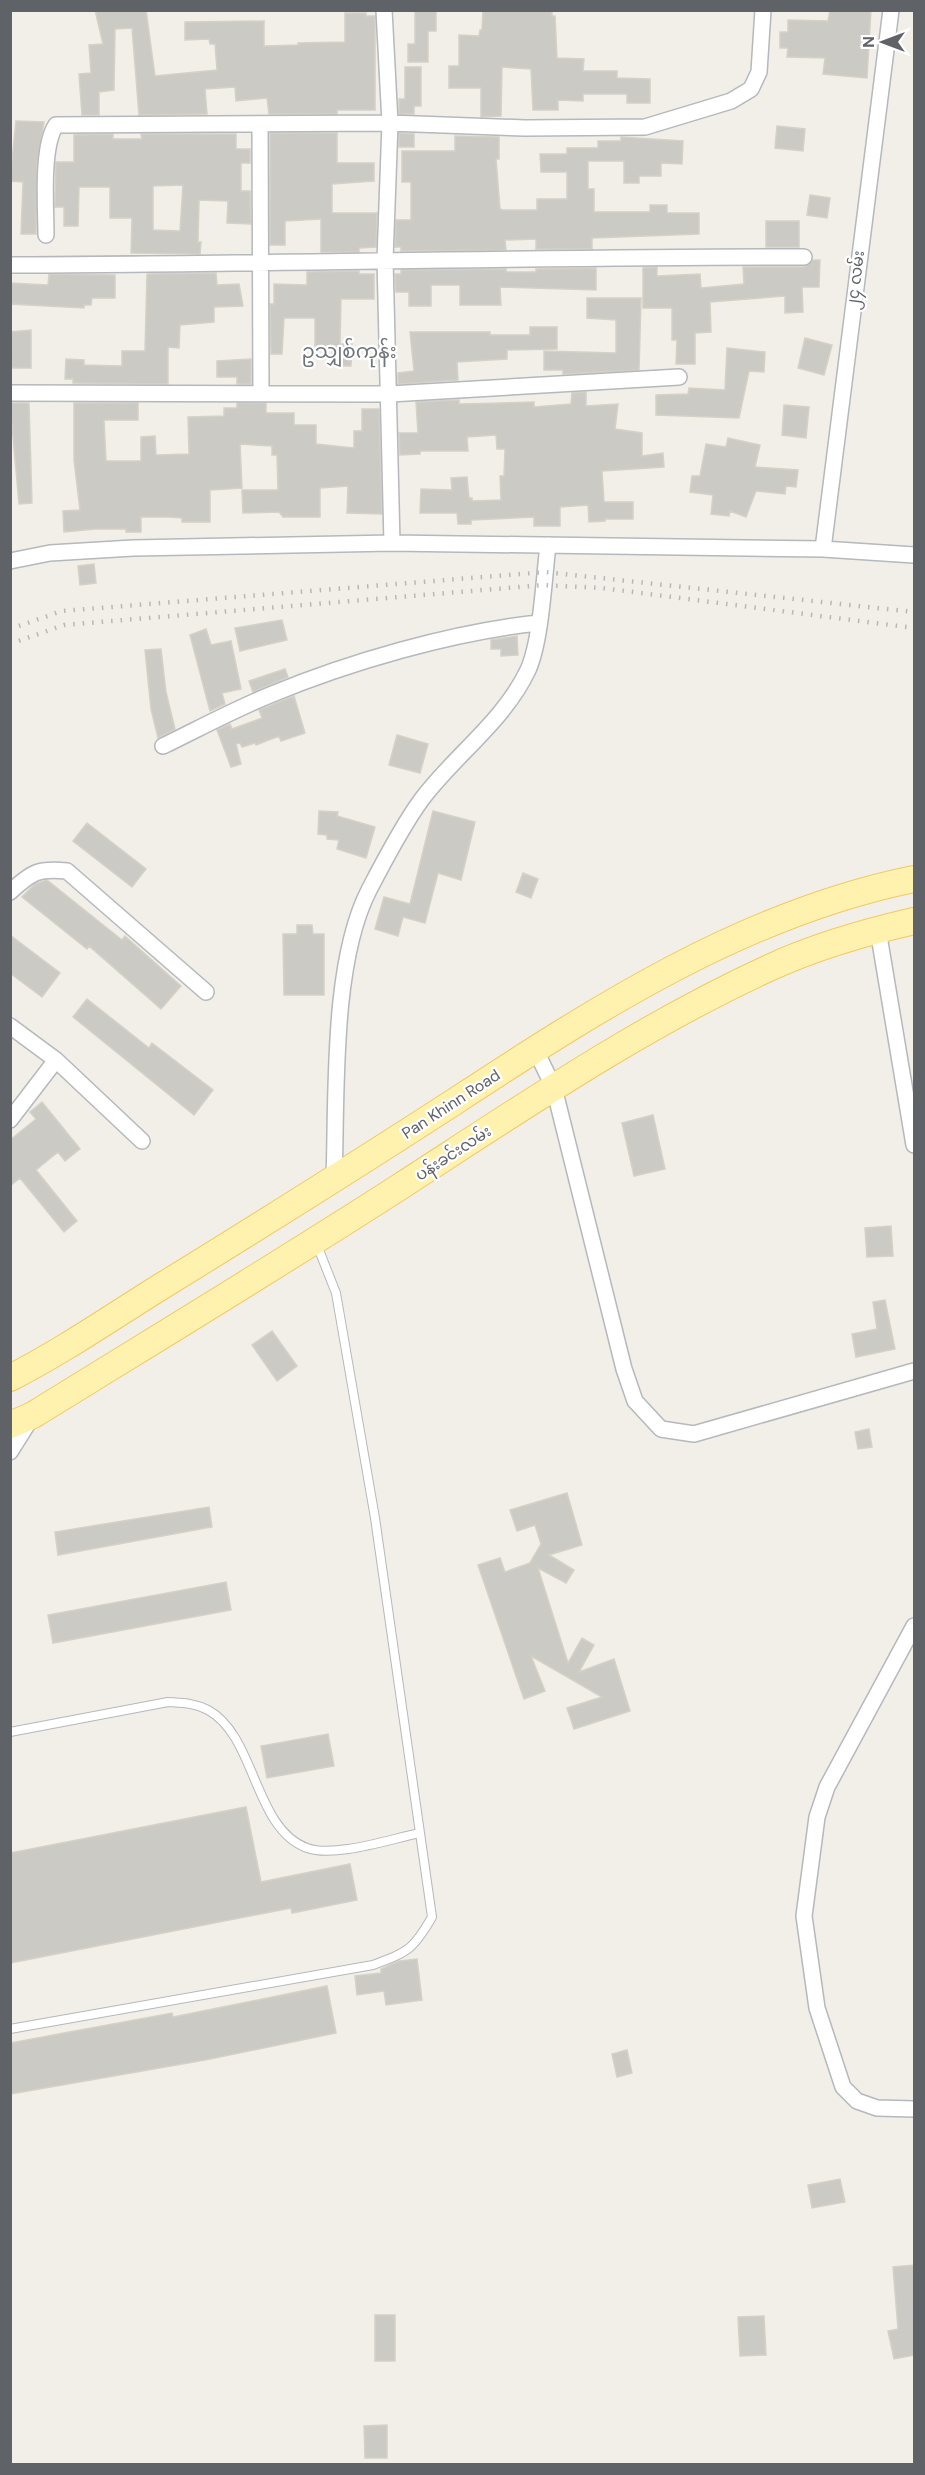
<svg xmlns="http://www.w3.org/2000/svg" width="925" height="2475" viewBox="0 0 925 2475" font-family="'DM Sans','Noto Sans Myanmar',sans-serif">
	<rect width="100%" height="100%" fill="#f1efe8"/>
	<!-- building -->
	<path fill="#cccac5" stroke="#d6d1c6" stroke-width="1.5" fill-rule="evenodd" d="M95,10H146L155,76L217,70L215,44H210L209,39L185,40V22L264,21V46L298,45V43L345,42V13H366V16H375V110H337V114H269L267,98L236,101L235,87L205,89L207,114L139,115L132,28L115,29L114,90L99,92V115H82L79,74L91,73L89,45L103,44Z
		M415,10H436V31H428V62H408V44H415Z
		M483,10H552V16H555L557,58L584,59L583,71H617V78L650,79V103H627V94H583V101L558,100V110H533L531,69L502,67L501,116L481,117V88H449V66H459V35L479,36L480,30H482Z
		M830,10H871L867,78L823,74L825,58L787,57L788,48H780V32H788V20L828,21Z
		M405,67H421V106H414V114H399V99H405Z
		M16,121L44,122L37,162L36,234H21L23,182L10,181Z
		M777,126L805,129L803,151L775,148Z
		M270,133H337V163H374V181L332,184V213H377L376,247L359,248V252H321V219L285,221V245H270Z
		M399,133L414,134V147H399Z
		M113,134V139H142L141,134H236V149H250V163H241V191H250L251,224L227,223L228,201L199,200L198,242H201L200,254L131,253L132,218H110V187H79L78,226H64V207H55L56,162H74V135ZM183,185L180,231L153,230V186Z
		M455,136L499,137V159H496L500,209L503,210H537V199H567V172H541L540,154H567V148H598V141H621V137L683,141L682,164L661,163V176H639V183H624V161H588V189H594V212H650V205H667V213H699V234L592,238V249H536V239L505,240L506,250L401,251V247H395L396,220H411V182H402V151H455Z
		M810,195L830,198L827,218L807,215Z
		M766,221H799V247H766Z
		M813,260H820L819,287H802L803,312L785,313V296L710,302L711,332L695,333V364H676L677,340H672V308H643V268L657,267V276L700,274L701,288L744,284L743,267H804Z
		M596,268V290L500,287L501,305H460V285H431V306H409V292H396L395,274H401V270L506,269V272H536V269Z
		M359,271V274H374V299H341L340,344H352L351,366H332V347H315V318H284L282,354H271L270,304H274V284L307,285V272Z
		M216,273L217,285L239,284L243,306L214,307V322L180,325L179,348L168,347V384L73,383V379H65L66,359L84,360V365L122,366V351H145L147,274Z
		M49,274L115,275V298H92L91,305H84V308L10,304V283L48,285Z
		M587,298H641L639,370L563,374V370H544V351L616,353V320L587,318Z
		M530,327H557V349L507,350V359L457,362L458,380L398,384V373L414,371L410,332H490V335H530Z
		M31,330V368H12L10,332Z
		M805,338L832,345L824,375L798,368Z
		M727,348L765,352L764,372L749,371L739,418L656,415V395L688,394L689,388L725,390Z
		M251,359V384H237V377H217V361Z
		M586,392V406L618,404L615,429L642,433V456L663,453L664,467L602,471L604,502H633V519H605V521L589,522L588,505L560,507V526H534V517L471,520V524H458L457,513H420L421,489L452,490L451,478L467,477L469,498H472V501L501,500L500,476H504L505,449H497L496,435L467,437L468,451H420V454L400,455L399,433H418L416,402L459,400V404L534,402V407L571,404L572,393Z
		M10,403H29L32,503L19,504Z
		M74,403H138V420H104L106,461H141V437L155,436L156,455L189,454L188,417L224,416V408H237V403H266V413H294V425H316V444L354,448V431H362V409H379L382,514L347,513L348,486L320,488V517H283L279,512L243,513L242,490H278L277,455H272V446L240,444L242,488L210,490V522H182V518L169,517H141V532H126V529H95L64,532L63,511L80,510L74,460Z
		M784,405L809,407L806,438L782,435Z
		M728,438L760,445L755,467L798,470L796,487L786,486L785,494L756,491L746,517L730,511L729,516L711,514L713,495L690,492L692,476H700L706,444L726,447Z
		M94,564L96,583L80,585L78,566Z
		M282,620L287,640L240,651L235,628Z
		M206,629L211,645L231,641L241,689L222,693L225,704L210,711L190,635Z
		M517,636L518,655L501,656V649H491V640Z
		M161,649L166,692L175,729L158,738L151,709L145,650Z
		M285,669L288,677L253,692L249,681Z
		M294,696L305,733L281,741L279,736L256,745L255,743L242,747L240,743L236,744L241,764L231,767L217,730L230,724L232,729L262,718L259,710Z
		M397,735L428,744L420,773L389,765Z
		M319,811L338,812L337,816L375,827L366,858L337,849L339,840L327,839V835L318,834Z
		M433,811L475,822L461,880L438,873L425,923L403,917L398,936L375,929L384,897L410,904Z
		M87,823L146,869L132,887L73,841Z
		M523,873L538,879L531,898L516,892Z
		M47,880L122,940L125,936L181,986L161,1009L89,946L87,949L22,897L35,884Z
		M297,925H312L313,934H324V995H284L283,934H297Z
		M10,935L60,973L42,997L10,973Z
		M87,999L149,1048L152,1043L213,1090L194,1115L73,1017Z
		M42,1102L80,1149L65,1161L58,1152L36,1170L77,1221L64,1232L20,1178L10,1186V1140L36,1119L30,1112Z
		M653,1115L665,1169L634,1176L622,1123Z
		M891,1226L893,1256L867,1257L865,1228Z
		M885,1300L895,1349L856,1357L852,1334L877,1329L873,1302Z
		M272,1331L297,1366L277,1381L252,1345Z
		M869,1429L872,1447L858,1449L855,1432Z
		M567,1493L582,1545L549,1555L574,1570L566,1583L538,1568L568,1663L582,1638L594,1645L579,1672L614,1659L630,1711L574,1729L567,1708L602,1697L531,1656L545,1691L524,1699L478,1565L500,1558L505,1572L530,1563L541,1544L535,1525L517,1531L510,1510Z
		M209,1507L212,1527L58,1555L55,1532Z
		M226,1582L231,1610L53,1643L48,1615Z
		M328,1734L334,1766L267,1778L261,1746Z
		M246,1807L261,1882L350,1864L357,1900L292,1913L291,1908L10,1963V1853Z
		M417,1959L422,2000L386,2005L384,1991L357,1995L355,1976L381,1973V1969L399,1961Z
		M327,1986L336,2033L205,2060L10,2094V2043L172,2013L173,2017Z
		M627,2050L632,2073L617,2077L612,2054Z
		M840,2179L845,2202L812,2208L808,2185Z
		M915,2265V2355L894,2359L888,2331L898,2329L893,2267Z
		M375,2315H395V2361H375Z
		M764,2316L766,2355L740,2356L738,2317Z
		M387,2425V2458H365L364,2426Z"/>
	<g fill="none" stroke-linecap="round" stroke-linejoin="round">
		<!-- service casing -->
		<g stroke="#b5b8bc" stroke-width="10">
			<path id="service" d="M10,1732L168,1702C182,1703 195,1703 208,1710C256,1736 254,1829 307,1848C335,1858 390,1839 420,1833
				M10,2029L373,1965C408,1952 413,1950 432,1917L375,1518L336,1293L317,1245"/>
		</g>
		<!-- minor casing -->
		<g stroke="#b5b8bc" stroke-width="18">
			<path id="minor" d="M384,10L390,123L385,260L392,543
				M260,124L261,394
				M46,235C46,208 41,147 56,125L390,123L525,128L645,127L731,101L751,89L759,72L763,10
				M10,265C275,264 539,257 804,257
				M10,393L390,394L679,377
				M823,549L891,10
				M10,561L50,553L133,548L392,543L823,549L914,555
				M163,746C198,729 233,710 270,695C349,662 453,632 538,623
				M10,892C32,872 38,868 67,871L206,992
				M878,930L914,1145
				M10,1026L56,1060L142,1141
				M535,1049L554,1088L624,1369L635,1401L661,1429L694,1434L914,1371
				M10,1120L56,1060
				M334,1180C337,1096 331,964 369,890C383,863 404,823 422,799C455,755 504,721 528,670C541,642 544,578 548,545
				M10,1452L32,1417
				M914,1626L827,1787L817,1817L804,1916L817,2008L843,2087L857,2101L877,2108L914,2109"/>
		</g>
		<!-- primary casing -->
		<g stroke="#f2c960" stroke-width="28">
			<path id="primary" d="M10,1378C63,1351 112,1317 162,1286C261,1225 360,1163 457,1100C599,1007 746,913 914,879
				M10,1425L33,1415C156,1339 280,1264 401,1186C520,1109 640,1027 769,968C814,947 866,932 914,921"/>
		</g>
		<!-- service -->
		<use href="#service" stroke="#fff" stroke-width="8"/>
		<!-- minor -->
		<use href="#minor" stroke="#fff" stroke-width="15"/>
		<!-- primary -->
		<use href="#primary" stroke="#fff2af" stroke-width="26"/>
		<!-- rail -->
		<path stroke="#b6b7b8" stroke-width="4.5" stroke-dasharray="1.5 8" stroke-linecap="butt" d="M10,629L62,611L545,572L914,612
			M10,644L64,625L543,585L602,588L914,628"/>
	</g>
	<g text-anchor="middle" dominant-baseline="central" stroke-width="4.5" stroke-linejoin="round" paint-order="stroke">
		<!-- street labels -->
		<g font-size="16" fill="#5f6368" stroke="#fff">
			<text transform="translate(855 280) rotate(-83)">၂၄ လမ်း</text>
			<text transform="translate(451 1104) rotate(-33)">Pan Khinn Road</text>
			<text transform="translate(453 1153) rotate(-33)">ပန်းခင်းလမ်း</text>
		</g>
		<!-- quarter labels -->
		<g font-size="20" fill="#70757a" stroke="#fff">
			<text x="349" y="351">ဥသျှစ်ကုန်း</text>
		</g>
	</g>
	<!-- border -->
	<rect width="925" height="2475" fill="none" stroke="#5f6368" stroke-width="24"/>
	<!-- north arrow -->
	<g transform="translate(883 42) rotate(270)" stroke="#ffffff" stroke-width="4.5" paint-order="stroke">
	<path d="M0-4.5L10 22L0 15L-10 22Z" fill="#5f6368"/>
	<text y="-9" font-size="16" font-weight="bold" text-anchor="middle" fill="#5f6368">N</text>
	</g>
</svg>
